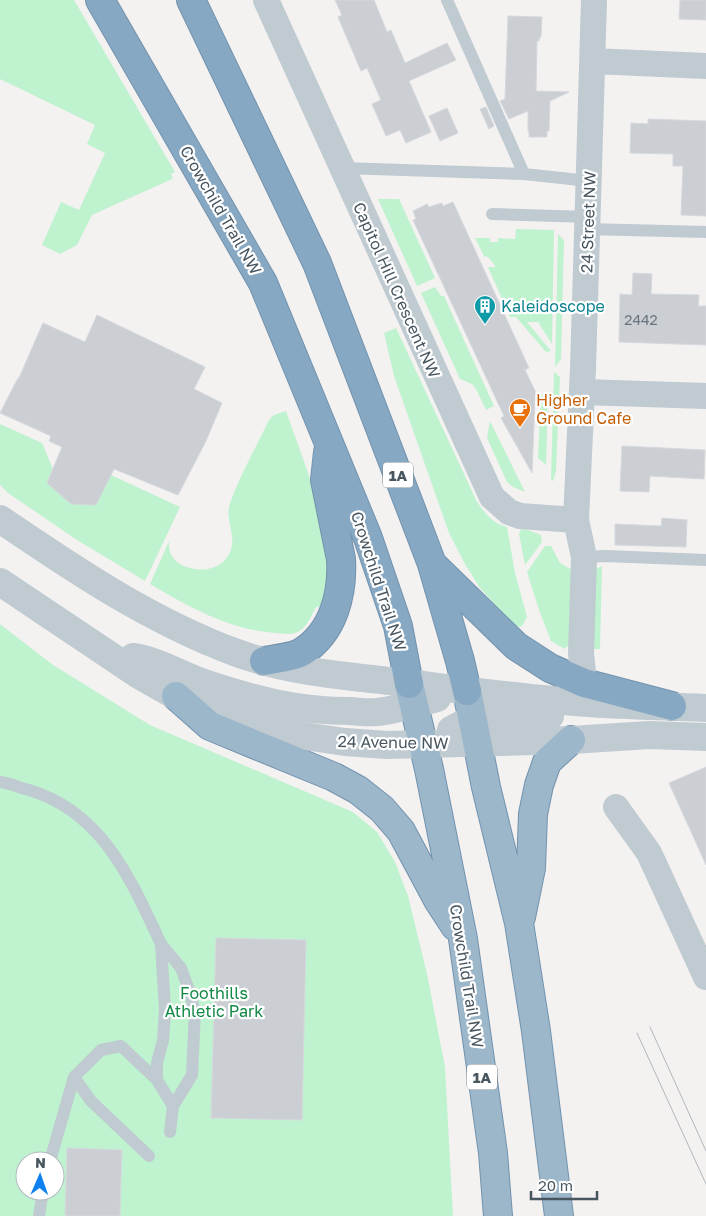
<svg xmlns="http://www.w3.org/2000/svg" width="706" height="1216" viewBox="0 0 706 1216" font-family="'Golos Text',sans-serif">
	<rect width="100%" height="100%" fill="#f4f1f1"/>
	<!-- green -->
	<path fill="#bff2cf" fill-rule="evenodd" d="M0,0H74L175,172L171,174L173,178L170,180L92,215L77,245L60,254L42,245L61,202L79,210L105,153L87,144L95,125L0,79Z
		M378,199H399L435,278L417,286Z
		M516,229L554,230L552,344L538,322H527L551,351L546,352L516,317H510L488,267H496L488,257L484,256L475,238H490V242H498V238L515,239Z
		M558,234L564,240L561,359L555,367Z
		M435,287L441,296H444L494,406L486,410L476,389L472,384L460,379L421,293Z
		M396,328L477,502C485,513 493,524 507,527L515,573L527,617L522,626L519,627L513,624L480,588L465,564L449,533L394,376L384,333Z
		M554,372L560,377L556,471L553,481L551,480Z
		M541,394L548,395L546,465L538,458Z
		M286,411L332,540L327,607H316C311,616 306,630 295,633C290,635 281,633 276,633C230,630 189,607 150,584L169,541C168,551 172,559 180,564C199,575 228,570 232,545C234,530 225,519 230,503C240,475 256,447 269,420L274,415Z
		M490,421L525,492L513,487L507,482L487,438Z
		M0,424L42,443L53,469L47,483L71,504L111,475L180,507L145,581L77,540L8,493L0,485Z
		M521,529L528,530L541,535L542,542L525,565L519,534Z
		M545,546H551L560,563L572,570L571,642L565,649L551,641L539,610L527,572Z
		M602,566L600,649H594L590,642L596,569Z
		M0,624L53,665L150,725L353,812L377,832L395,862L408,896L427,974L445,1067L453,1216H0ZM25,1161H55V1191H25Z"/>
	<!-- building -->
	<path fill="#cbcfd4" stroke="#d5d8dd" d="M335,0H374L387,32L391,30L405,63L447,43L456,60L409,81L431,132L406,143L400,130L386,136L372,104L381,100L367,68L361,71L338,17L342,15Z
		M680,0H706V20L679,19Z
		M508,16L542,17L541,37H540L539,41H537L536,91L569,92L550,101L549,131H547V137H529V131H528V111L509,119L500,101L505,99Z
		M486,107L494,126L489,129L480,109Z
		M447,108L458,133L440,141L429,116Z
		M648,119L706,121V216L681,215L683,166H673V154L630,153L631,123L648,124Z
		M453,202L529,368L525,370L539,399L535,400L532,473L501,418L504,416L413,220L416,219L413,211L427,204L429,207L442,203L443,206Z
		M633,273L652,274L651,294L699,295L698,306H706V345L619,342L620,294L632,295Z
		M97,315L205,367L194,389L222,403L206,441L178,495L114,469L96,505L71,504L47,483L62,447L49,441L51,436L0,413L18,378H19L43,323L85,342Z
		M622,446L705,450L704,479L650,476L649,492L620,491Z
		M662,518L687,520L686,547L615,545V524L661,526Z
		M706,767V865L669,783Z
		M216,938L306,940L302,1120L211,1118Z
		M67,1148L122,1150L120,1216H65Z"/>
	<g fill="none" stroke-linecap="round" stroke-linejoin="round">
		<!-- trunk casing -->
		<g stroke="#7293ae" stroke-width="30">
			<path id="trunk" d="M409,684L429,769L463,939L493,1153L498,1216
				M467,691L486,787L519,923L536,1031L559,1216
				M176,696L210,726L334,777L358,790L382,809L401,831L438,900L455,926
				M521,917L531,868L533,814L539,785L547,762L571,740"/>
		</g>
		<!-- motorway casing -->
		<g stroke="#7293ae" stroke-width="30">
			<path id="motorway" d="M100,0L263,283L368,538L398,626L409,684
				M191,0L317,263L432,564L460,661L467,691
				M433,565L516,646L550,668L584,683L672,706
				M264,661C275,659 294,657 302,652C334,632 343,593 341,559L325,480L328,452"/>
		</g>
		<!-- service -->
		<path stroke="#bfcad1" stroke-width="12" d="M447,0L524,174
			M342,168L524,174L589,181
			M492,214L588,217
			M587,229L706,232
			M584,557L605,556L706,560
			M0,782C10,783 20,788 29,790C103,812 131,880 161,944
			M74,1077L91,1101L149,1156
			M170,1132L173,1106L157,1080V1063L163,1040L165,1009L161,944L181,968L189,990L195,1012L192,1075L173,1106
			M50,1161L74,1077L101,1050L121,1046L157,1080
			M39,1216L43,1191"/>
		<!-- minor -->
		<path stroke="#bfcad1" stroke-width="26" d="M266,0L492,497L509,512L520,516L576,520
			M593,61L706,66
			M582,392L706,396
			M584,683L581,653L584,557L576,520L583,368L594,0
			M616,807L649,853L706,977"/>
		<!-- tertiary -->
		<path stroke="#bfcad1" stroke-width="28" d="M0,519C75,570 152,622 237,653C290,672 345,676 400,682C463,690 526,699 589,703C628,706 667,706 706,708
			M0,582L139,675L176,696L243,722L283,733L345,742L387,745L571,740L649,735L706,737
			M133,657C157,660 181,675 204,683C255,700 297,711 350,711C359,712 368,713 377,712C397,710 418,703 437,698
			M451,730L472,719L490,715L550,716"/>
		<!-- trunk -->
		<use href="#trunk" stroke="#9cb6ca" stroke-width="28"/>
		<!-- motorway -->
		<use href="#motorway" stroke="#87a8c2" stroke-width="28"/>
		<!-- tram -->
		<path stroke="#b3b7bc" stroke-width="1" d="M650,1027L706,1151
			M637,1033L706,1184"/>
	</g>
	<!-- icons -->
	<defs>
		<g id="building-pin" transform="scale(1.125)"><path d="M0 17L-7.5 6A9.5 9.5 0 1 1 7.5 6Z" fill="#0f9aa8" stroke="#fff"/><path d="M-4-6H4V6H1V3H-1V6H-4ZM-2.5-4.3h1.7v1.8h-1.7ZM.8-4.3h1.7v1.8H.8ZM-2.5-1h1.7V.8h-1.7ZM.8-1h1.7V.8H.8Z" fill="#fff"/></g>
		<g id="cafe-pin" transform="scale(1.125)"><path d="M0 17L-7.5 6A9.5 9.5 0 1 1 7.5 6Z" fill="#e8710a" stroke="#fff"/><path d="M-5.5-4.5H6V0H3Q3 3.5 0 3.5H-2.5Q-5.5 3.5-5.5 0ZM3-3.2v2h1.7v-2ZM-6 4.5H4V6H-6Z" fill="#fff"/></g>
	</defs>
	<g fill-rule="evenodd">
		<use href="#building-pin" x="485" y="306"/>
		<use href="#cafe-pin" x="520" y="409"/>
	</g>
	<g text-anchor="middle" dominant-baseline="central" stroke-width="4.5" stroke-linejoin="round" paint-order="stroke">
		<!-- number labels -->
		<g font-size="14" fill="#69747d">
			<text x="641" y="319">2442</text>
		</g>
		<!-- shield labels -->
		<g fill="#fff" stroke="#7f8990" stroke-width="1">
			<rect x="383" y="462.5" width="30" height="25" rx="4"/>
			<rect x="467" y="1064.5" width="30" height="25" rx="4"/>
		</g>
		<g font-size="15" font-weight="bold" fill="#485660">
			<text x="398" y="475">1A</text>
			<text x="482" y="1077">1A</text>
		</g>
		<!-- street labels -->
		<g font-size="16" fill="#485660" stroke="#fff">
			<text transform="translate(221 210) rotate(60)">Crowchild Trail NW</text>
			<text transform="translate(588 222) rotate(-88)">24 Street NW</text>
			<text transform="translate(397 290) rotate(66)">Capitol Hill Crescent NW</text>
			<text transform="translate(379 581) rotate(72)">Crowchild Trail NW</text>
			<text transform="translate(393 742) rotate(1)">24 Avenue NW</text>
			<text transform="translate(467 976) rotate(81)">Crowchild Trail NW</text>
		</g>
		<!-- culture labels -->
		<g font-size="16" fill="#0d838f" stroke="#fff" text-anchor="start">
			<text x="501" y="306">Kaleidoscope</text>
		</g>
		<!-- food labels -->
		<g font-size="16" fill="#c56008" stroke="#fff" text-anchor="start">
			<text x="536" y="400">Higher<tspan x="536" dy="18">Ground Cafe</tspan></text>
		</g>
		<!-- park labels -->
		<g font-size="16" fill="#128845" stroke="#fff">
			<text x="214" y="993">Foothills<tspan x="214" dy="18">Athletic Park</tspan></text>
		</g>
	</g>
	<!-- north arrow -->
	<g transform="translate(40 1176) rotate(2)"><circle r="24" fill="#ffffff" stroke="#b6bbbf"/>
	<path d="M0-4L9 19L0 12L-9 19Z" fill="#0f80f0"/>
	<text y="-8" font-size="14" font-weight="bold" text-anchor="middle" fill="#485660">N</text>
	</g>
	<!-- scale -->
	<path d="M531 1191v8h66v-8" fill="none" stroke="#485660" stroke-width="2.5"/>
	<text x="538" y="1191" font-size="15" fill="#485660" stroke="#ffffff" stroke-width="4" paint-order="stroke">20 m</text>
</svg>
